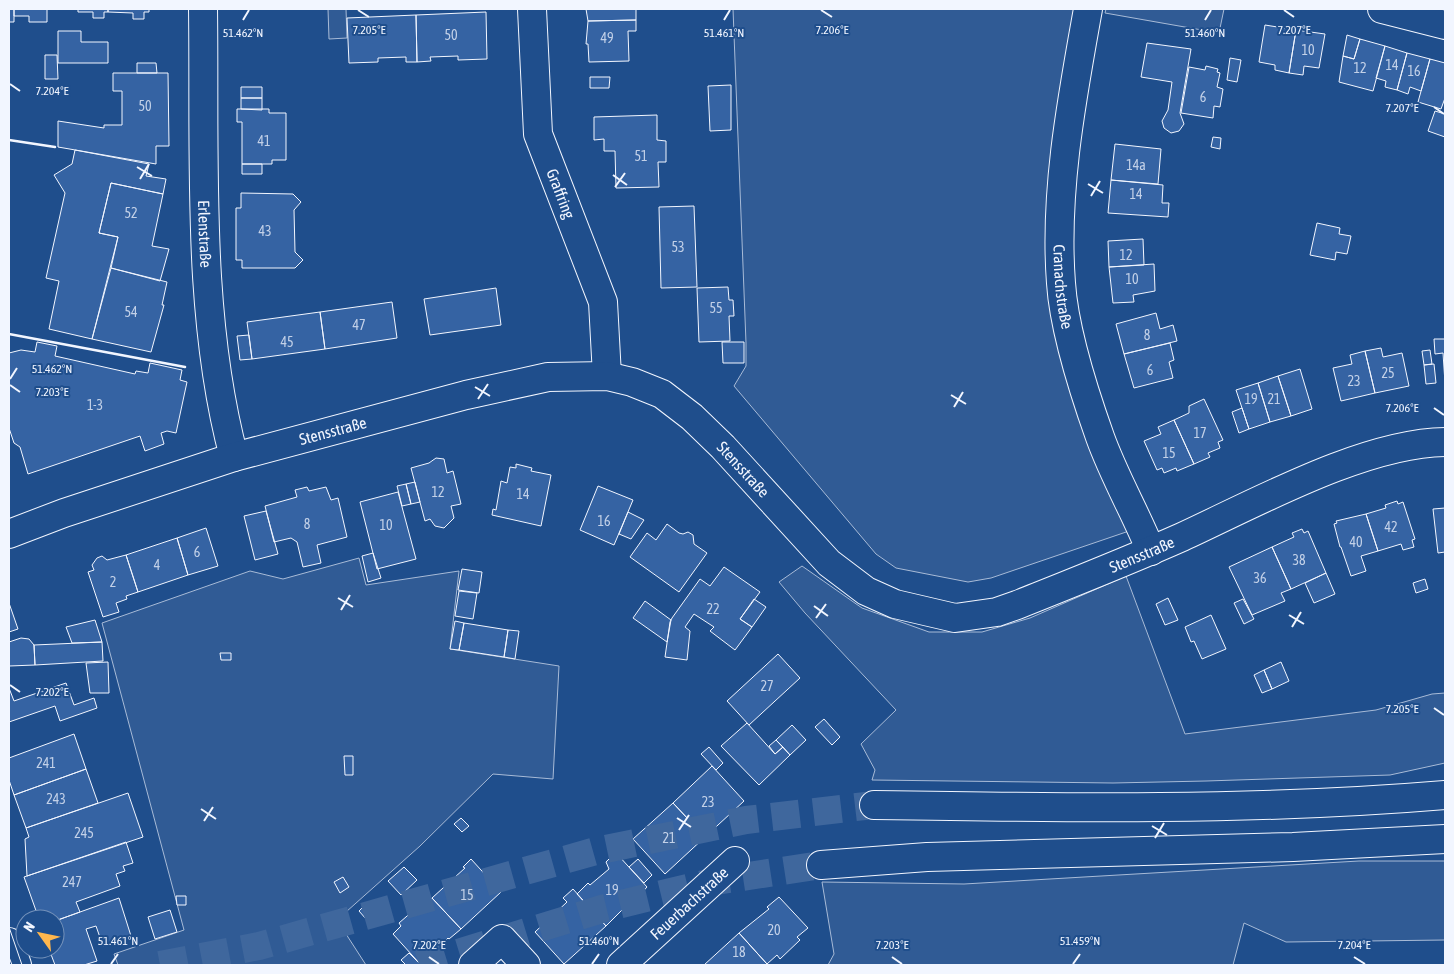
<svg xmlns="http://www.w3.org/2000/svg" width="1454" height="974" viewBox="0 0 1454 974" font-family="'Asap Condensed',sans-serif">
	<rect width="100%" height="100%" fill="#1f4e8c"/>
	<!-- green -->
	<path fill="#305b95" stroke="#a8bbd7" d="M328,9H346L347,38L329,39Z
		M733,9H1075L1049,282L1132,530L991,578L968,582L896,568L876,554L734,386L746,366V343Z
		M1106,9H1224L1219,33L1105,13Z
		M359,558L366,585L459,571L450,649L559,666L553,779L493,774L420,846L337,920L366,965H118L114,954L184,930L102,623L250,571L283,579Z
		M802,566L862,608L929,632H982L1030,618L1126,576L1185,734L1376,710L1432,694L1445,693V763L1390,775L1206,781L1113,783L872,780L875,770L861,744L896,710L805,613L779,582Z
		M1359,861H1445V940L1286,942L1244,923L1233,965H828L834,954L822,882L964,884Z"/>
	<!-- building -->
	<path fill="#3563a3" stroke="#f2f6ff" d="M9,9H14V22H9Z
		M14,9H47V22H29V16H14Z
		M78,9H108V12H104V18H93V12H78Z
		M108,9H149V12H144V19H133V13L108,12Z
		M586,9H636V20L588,21Z
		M486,12L487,59L458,60V56L430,57L431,61L417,62L416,15Z
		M416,15L417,62H406V57L378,58V62L349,63L347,18Z
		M636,20V31H628L629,61L589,62L588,44H586L588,21Z
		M1265,25L1296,30L1289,73L1275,70V65L1259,62Z
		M1296,30L1325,34L1319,68L1304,66L1303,75L1289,73Z
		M58,31H81V42H108V63H58Z
		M1347,35L1360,39L1354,59L1343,56Z
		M1360,39L1385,46L1373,91L1339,82L1343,56L1354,59Z
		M1147,43L1191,49L1180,113L1184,124L1179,131L1171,133L1164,128L1162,121L1168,110L1172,82L1141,77Z
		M1385,46L1407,53L1397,90L1385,87L1386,81L1376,78Z
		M1407,53L1430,59L1421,91L1410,87L1408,94L1397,90Z
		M45,55H57L58,79H45Z
		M1230,58L1241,60L1237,82L1227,80Z
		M1430,59L1445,63V98L1441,109L1418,102Z
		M137,63H156L157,73H137Z
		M1206,66L1218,69L1217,72L1220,73L1217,87L1223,89L1220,107L1214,106L1213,118L1181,113L1189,67L1205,70Z
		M113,73H168L169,146H156V164L58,147V121L104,128V125H122V91H113Z
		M590,77H610L609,88H590Z
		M731,85V130L710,131L708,86Z
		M241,87H262V98H241Z
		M241,98H262V110L241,109Z
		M237,109H269V113H286V160H272V164H242V122H237Z
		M1435,111L1445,114V137L1428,131Z
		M657,115V140L666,141V162H658L659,187L616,188L615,151H604V139L594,140V117Z
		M1213,137L1221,138L1220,149L1211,147Z
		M1115,144L1161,149L1158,184L1111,180Z
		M75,150L149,164L146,176L166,179L163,194L111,183L99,233L118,237L92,339L49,329L59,281L46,278L65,193L54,175L72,164Z
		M242,164H262V174H242Z
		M1111,180L1163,185L1162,203H1169L1168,217L1108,213Z
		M111,183L163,194L152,246L169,249L160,281L111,268L118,237L99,233Z
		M241,193L293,194L301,202L294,210L295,252L303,260L295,268H242V260H236V208H241Z
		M694,206L697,287L661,288L659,207Z
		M1317,223L1340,228L1339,234L1351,236L1347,254L1336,252L1335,260L1310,255Z
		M1143,239L1144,265L1109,267L1108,241Z
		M1154,264L1155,291L1133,295L1134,302L1113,303L1109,267Z
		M111,268L167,282L162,305H164L151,352L92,339Z
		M728,287L729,300H733L734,316H729L730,341L699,342L697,288Z
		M496,288L501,325L430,335L424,299Z
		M392,302L397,338L325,349L320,312Z
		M320,312L325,349L252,359L247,322Z
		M1156,313L1160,329L1173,325L1177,341L1124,354L1116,324Z
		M249,335L252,359L240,360L237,336Z
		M1434,339H1445V383L1443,353L1435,354Z
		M37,342L57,346L55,356L135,374L136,371L148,373L150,363L182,370L180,380L187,382L176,433L167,431L161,433L164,444L145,451L140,436L28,474L20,447L14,443L9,428V353L21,350L35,352Z
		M722,342H744V363H723Z
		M1170,343L1174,360L1169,362L1173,378L1134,388L1124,354Z
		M1381,348L1383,357L1402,353L1409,386L1375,393L1365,351Z
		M1430,350L1432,364L1424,365L1422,351Z
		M1365,351L1375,393L1341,401L1333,368L1352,364L1350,355Z
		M1434,364L1436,383L1426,384L1424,365Z
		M1300,369L1312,409L1291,416L1278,376Z
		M1278,376L1291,416L1270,422L1258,383Z
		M1258,383L1270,422L1249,429L1236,390Z
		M1204,399L1223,440L1218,442L1220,448L1208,453L1210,457L1194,464L1174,420L1189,413V406Z
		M1242,408L1249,429L1239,433L1232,412Z
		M1174,420L1194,464L1177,471L1176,468L1164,473L1162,468L1157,470L1144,441L1161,434L1158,427Z
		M436,458L444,459L447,473L453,471L461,504L451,506L454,518L444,528L435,526L430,519L425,521L411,468L429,463Z
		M516,464L532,468L531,471L551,475L541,526L492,515L493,509L496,510L501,481L507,483L510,467L516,468Z
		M415,482L420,502L411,504L406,484Z
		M406,484L411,504L402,506L397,486Z
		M598,486L633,500L614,545L580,530Z
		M307,487L309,491L326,487L331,500L338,498L347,537L317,545L321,563L303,567L297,542L291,538L274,542L265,506L297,497L295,490Z
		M398,492L416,559L377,569L360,502Z
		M1397,501L1398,504L1403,502L1415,539L1412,540L1414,547L1403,550L1401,544L1378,551L1366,514L1386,508L1385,505Z
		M1445,508V552L1438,553L1433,509Z
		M266,511L278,554L255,560L244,516Z
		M628,512L644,520L631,539L619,534Z
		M1366,514L1378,551L1361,556L1366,571L1351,576L1341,547H1340L1334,524L1337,523L1336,521Z
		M667,524L679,533L683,534L688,532L693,535L694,544L707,553L679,592L630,557L647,533L656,540Z
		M206,528L218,566L188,575L177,538Z
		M1302,529L1304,533L1308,531L1326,573L1291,589L1272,547L1294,537L1292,533Z
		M177,538L188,575L138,592L126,555Z
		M1272,547L1291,589L1281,593L1285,601L1252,615L1229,567Z
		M373,553L381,578L368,582L362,556Z
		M126,555L138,592L126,596L127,599L116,603L119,612L103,617L88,572L94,570L92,565L97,558L102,556L107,560Z
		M724,567L760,592L740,619L752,627L735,650L710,631L714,627L694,614L685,627L690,631L687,660L665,657L670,622L672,618L700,579L710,586Z
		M462,569L482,572L479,593L458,590Z
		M1326,573L1335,594L1314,603L1305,583Z
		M1425,579L1428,589L1416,593L1413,583Z
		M459,591L477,593L473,619L455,616Z
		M1168,598L1178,620L1165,625L1156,604Z
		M754,599L766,607L752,627L740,619Z
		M1243,599L1254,619L1244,624L1234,603Z
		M645,601L671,620L667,642L633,618Z
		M9,603L18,629L9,632Z
		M1211,615L1226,649L1202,659L1194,641L1191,642L1185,627Z
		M95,620L102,642L72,643L66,627Z
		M455,621L464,623L459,650L450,649Z
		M464,623L508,630L504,657L459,650Z
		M508,630L519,631L515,659L504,657Z
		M21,638L29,639L34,645L35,665L9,666V642Z
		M102,642L103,661L35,665L34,645Z
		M220,653H231V660H221Z
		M778,654L800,678L749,725L727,701Z
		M108,662L109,693H90L86,663Z
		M1281,662L1289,681L1272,689L1264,670Z
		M1264,670L1272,689L1262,693L1254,675Z
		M66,683L74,705L94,698L97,708L60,721L55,706L9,722V688L14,701Z
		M824,719L840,737L832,745L815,727Z
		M747,723L775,754L783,747L790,755L759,785L721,746Z
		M792,725L806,740L790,755L776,740Z
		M74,734L86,769L14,795L9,780V758Z
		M776,740L783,747L775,754L769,746Z
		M709,747L723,763L716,770L701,754Z
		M344,756H353V775H345Z
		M712,766L744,801L705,837L673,803Z
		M86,769L98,803L26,828L14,795Z
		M128,793L143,837L27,876L25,839L29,837L26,828Z
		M673,803L705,837L665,874L633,839Z
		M461,818L469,826L462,832L454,824Z
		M126,842L133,863L123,866L125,871L116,874L120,886L76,902L80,912L55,921V919H39L24,877Z
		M614,854L616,857L618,855L647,887L624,912L622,910L606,926L577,894L588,883L590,885L609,869L606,862Z
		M471,859L501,892L461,929L432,898L465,868L463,867Z
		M638,859L652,875L644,883L629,867Z
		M404,867L417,880L401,895L388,881Z
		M343,877L349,887L340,893L334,882Z
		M573,889L606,926L564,964L535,932L567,902L563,898Z
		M176,896H186V905H177Z
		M779,897L808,928L797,937L800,940L780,959L777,955L767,964L739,933L769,909L767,907Z
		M119,898L131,936L103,946L96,926L86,929L97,961L84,965H55L49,949H55V921Z
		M432,898L461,929L449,939L448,938L421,965L393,934L401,926L399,923L422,903L424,905Z
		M366,904L373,912L366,919L359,911Z
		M170,910L177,932L155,939L148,917Z
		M739,933L767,964L766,965H704Z
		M409,953L421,965H422H406L401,960Z"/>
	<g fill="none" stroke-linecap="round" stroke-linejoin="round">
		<!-- highway-tunnel -->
		<path stroke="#3f679d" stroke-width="28" stroke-dasharray="28 14" stroke-linecap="butt" d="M160,965L259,946L596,851L746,820L874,805
			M419,965L605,908L716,881L821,865"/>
		<!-- minor casing -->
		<g stroke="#f2f6ff" stroke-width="30">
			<g id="minor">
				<path id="s1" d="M203,9C205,156 196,315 234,457"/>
				<path id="s2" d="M532,9L538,134L603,302L607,376"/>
				<path id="s3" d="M1088,9C1072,98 1054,192 1061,283C1064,330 1084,392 1100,437C1114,476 1135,512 1151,551"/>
				<path d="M1382,9L1445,25"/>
				<path id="s4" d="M9,534L64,513L234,457L466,395L548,377L607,376L632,382L662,394L692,417L723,447L829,563L866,591L895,604L955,618L997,612L1017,605C1072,583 1128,561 1182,537C1256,503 1364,443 1445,442"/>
				<path d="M473,965L502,939L526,965"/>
				<path id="s5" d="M621,965L735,861"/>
			</g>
		</g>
		<!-- major casing -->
		<g stroke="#f2f6ff" stroke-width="30">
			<path id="major" d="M9,942L17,965"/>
		</g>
		<!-- highway casing -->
		<g stroke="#f2f6ff" stroke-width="30">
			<path id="highway" d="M874,805C1065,808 1255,811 1445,795
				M821,865L927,857L1293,847L1445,839"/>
		</g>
		<!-- minor -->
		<use href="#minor" stroke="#1f4e8c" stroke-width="28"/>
		<!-- major -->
		<use href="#major" stroke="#1f4e8c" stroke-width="28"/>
		<!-- highway -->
		<use href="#highway" stroke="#1f4e8c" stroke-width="28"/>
		<!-- tram -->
		<path stroke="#f2f6ff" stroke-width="1" d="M9,927L22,965
			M9,957L12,965"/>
		<!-- wall -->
		<path stroke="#f2f6ff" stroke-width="2.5" d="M9,140L55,147
			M9,334L185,367"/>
	</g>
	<!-- ticks -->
	<path fill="none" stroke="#f2f6ff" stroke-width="2" d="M358,10L369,17M821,10L832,17M1284,10L1294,17M243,20L249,10M724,20L730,10M1205,20L1211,10M10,84L20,91M1434,107L1444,114M137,167L152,176M613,175L627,185M140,179L149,164M1088,184L1103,193M615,187L625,173M1091,196L1100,181M10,379L17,368M10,385L20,392M475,387L490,396M951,395L966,404M478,399L488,384M954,407L963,392M1434,408L1444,415M338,598L353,607M814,606L828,616M341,610L350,595M1289,615L1304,624M816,618L826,604M1292,627L1301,612M10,685L20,692M1434,708L1444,715M201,809L216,819M677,818L691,827M204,821L213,807M1152,826L1167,835M679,830L689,815M1155,838L1164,823M429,957L439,964M892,957L902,964M1354,957L1365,964M111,964L118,954M592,964L599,954M1073,964L1080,954"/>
	<g text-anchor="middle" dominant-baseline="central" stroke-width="4" stroke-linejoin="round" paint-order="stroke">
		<!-- number labels -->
		<g font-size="14" fill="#c3d1e8">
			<text x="451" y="35">50</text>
			<text x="607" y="38">49</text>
			<text x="1308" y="50">10</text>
			<text x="1392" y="65">14</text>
			<text x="1360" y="68">12</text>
			<text x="1414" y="71">16</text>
			<text x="1203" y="97">6</text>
			<text x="145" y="106">50</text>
			<text x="264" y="141">41</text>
			<text x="641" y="156">51</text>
			<text x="1136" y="165">14a</text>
			<text x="1136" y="194">14</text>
			<text x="131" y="213">52</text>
			<text x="265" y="231">43</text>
			<text x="678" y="247">53</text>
			<text x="1126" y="255">12</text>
			<text x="1132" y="279">10</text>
			<text x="716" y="308">55</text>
			<text x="131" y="312">54</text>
			<text x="359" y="325">47</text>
			<text x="1147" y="335">8</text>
			<text x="287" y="342">45</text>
			<text x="1150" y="370">6</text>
			<text x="1388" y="373">25</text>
			<text x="1354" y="381">23</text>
			<text x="1251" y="399">19</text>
			<text x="1274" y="399">21</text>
			<text x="95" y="405">1-3</text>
			<text x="1200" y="433">17</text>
			<text x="1169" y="453">15</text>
			<text x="438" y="492">12</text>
			<text x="523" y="494">14</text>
			<text x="604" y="521">16</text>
			<text x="307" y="524">8</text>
			<text x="386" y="525">10</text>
			<text x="1391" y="527">42</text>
			<text x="1356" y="542">40</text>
			<text x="197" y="552">6</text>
			<text x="1299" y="560">38</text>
			<text x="157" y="565">4</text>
			<text x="1260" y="578">36</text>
			<text x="113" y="582">2</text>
			<text x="713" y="609">22</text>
			<text x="767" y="686">27</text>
			<text x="46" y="763">241</text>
			<text x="56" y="799">243</text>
			<text x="708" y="802">23</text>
			<text x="84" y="833">245</text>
			<text x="669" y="838">21</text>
			<text x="72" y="882">247</text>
			<text x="612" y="890">19</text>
			<text x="467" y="895">15</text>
			<text x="774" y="930">20</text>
			<text x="739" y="952">18</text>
		</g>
		<!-- street labels -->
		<g font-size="16" fill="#f2f6ff" stroke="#1f4e8c">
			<text stroke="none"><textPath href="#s2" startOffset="189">Graffring</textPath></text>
			<text stroke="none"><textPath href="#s1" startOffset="225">Erlenstraße</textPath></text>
			<text stroke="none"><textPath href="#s3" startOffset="280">Cranachstraße</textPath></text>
			<text stroke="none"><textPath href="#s4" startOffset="340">Stensstraße</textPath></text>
			<text stroke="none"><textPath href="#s4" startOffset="790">Stensstraße</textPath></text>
			<text stroke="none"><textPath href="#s4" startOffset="1255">Stensstraße</textPath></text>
			<text stroke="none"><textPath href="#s5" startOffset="92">Feuerbachstraße</textPath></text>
		</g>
	</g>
	<g font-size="12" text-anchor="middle" fill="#f2f6ff" stroke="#1f4e8c" stroke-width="4" stroke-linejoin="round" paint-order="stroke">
		<text x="369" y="34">7.205°E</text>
		<text x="832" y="34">7.206°E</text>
		<text x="1294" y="34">7.207°E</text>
		<text x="243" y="37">51.462°N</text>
		<text x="724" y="37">51.461°N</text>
		<text x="1205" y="37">51.460°N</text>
		<text x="52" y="95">7.204°E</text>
		<text x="1402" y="112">7.207°E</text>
		<text x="52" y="373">51.462°N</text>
		<text x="52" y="396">7.203°E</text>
		<text x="1402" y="412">7.206°E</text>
		<text x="52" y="696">7.202°E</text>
		<text x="1402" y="713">7.205°E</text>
		<text x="118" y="945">51.461°N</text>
		<text x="599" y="945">51.460°N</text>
		<text x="1080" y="945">51.459°N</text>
		<text x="429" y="949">7.202°E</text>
		<text x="892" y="949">7.203°E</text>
		<text x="1354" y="949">7.204°E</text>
	</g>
	<!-- border -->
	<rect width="1454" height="974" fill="none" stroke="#f2f6ff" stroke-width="20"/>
	<!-- north arrow -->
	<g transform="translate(40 934) rotate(303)"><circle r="24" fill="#1f4e8c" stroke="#7391ba"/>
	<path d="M0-4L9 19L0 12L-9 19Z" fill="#ffb74d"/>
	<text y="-8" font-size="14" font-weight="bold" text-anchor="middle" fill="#f2f6ff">N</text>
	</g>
</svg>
